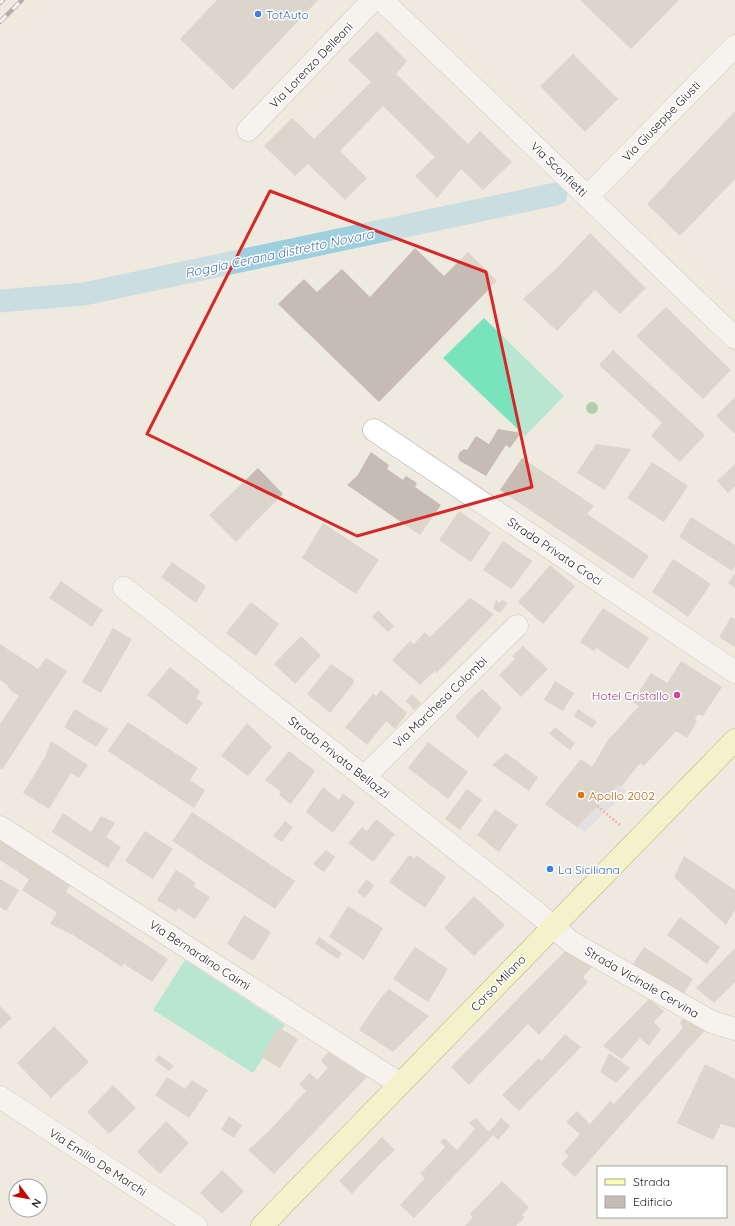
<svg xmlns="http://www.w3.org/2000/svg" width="735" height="1226" viewBox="0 0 735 1226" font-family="Quicksand,sans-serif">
	<rect width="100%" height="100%" fill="#eeeae0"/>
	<!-- pitch -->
	<path fill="#78e3bd" d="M484,318L564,396L525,436L443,358Z
		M185,960L285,1025L253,1073L153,1010Z"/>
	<!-- plaza -->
	<path fill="#d5d5e4" d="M618,785L627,791L585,832L577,827Z"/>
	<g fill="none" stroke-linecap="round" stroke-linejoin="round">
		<!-- canal -->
		<path stroke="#9dcfdf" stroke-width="23" d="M0,301L84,294L556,194"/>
	</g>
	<!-- building -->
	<path fill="#c6bcb4" d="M217,0H318L233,90L180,39Z
		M580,0H679L631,49Z
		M377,31L407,61L396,74L468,144L480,131L512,162L483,190L461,169L437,198L415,176L435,157L383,106L340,151L367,178L345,200L308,164L295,176L264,146L292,118L314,139L371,82L348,60Z
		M573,54L618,99L585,132L540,86Z
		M735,111V179L680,236L647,204Z
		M590,233L646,288L620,314L595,290L557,331L523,299L557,268Z
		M415,248L444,276L468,252L497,281L379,402L278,304L304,279L317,292L342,269L370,297Z
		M666,307L731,370L703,399L636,336Z
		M613,350L705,435L680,462L651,436L662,423L599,365Z
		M735,397V434L716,416Z
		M498,429L521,433L510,448L506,445L486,476L460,461L458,458L459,453L464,449L467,450L476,436L489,444Z
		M596,444L631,449L605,490L577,473Z
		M371,452L389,465L387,469L403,480L406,476L417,483L415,487L441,505L420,535L347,485L357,476Z
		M522,458L594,506L587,514L649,556L633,579L500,490Z
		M652,462L688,486L664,522L627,498Z
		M735,464V486L728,493L717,481Z
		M258,468L283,494L236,542L209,515Z
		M459,511L491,533L471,562L439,540Z
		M691,517L735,545V566L732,571L679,537Z
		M323,523L379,560L356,594L302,558Z
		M503,541L532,561L512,589L483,570Z
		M673,559L711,584L688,617L652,592Z
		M172,562L206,586L196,603L161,577Z
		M550,565L575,586L543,624L518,602Z
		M735,573V588L728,583Z
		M61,581L103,610L92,627L49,598Z
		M470,598L494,614L437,673L435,671L420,685L392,660L410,641L414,644L425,632L430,637Z
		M496,600L500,603L502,600L508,603L500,613L493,609Z
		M251,602L279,624L256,656L226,633Z
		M603,608L649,638L628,669L596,648L594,651L580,642Z
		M378,610L394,626L388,632L372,617Z
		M731,617L735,619V647L719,637Z
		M113,628L132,639L101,693L82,682Z
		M301,636L321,655L295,684L274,664Z
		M0,644L38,669L46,658L67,671L2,770L0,768V724L19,696L10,690L7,685L0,680Z
		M523,646L548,669L521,697L499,675L515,659L512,656Z
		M681,661L722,687L703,716L698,714L695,719L697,721L687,738L676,731L644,766L640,763L621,787L618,785L577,827L545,804L581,759L592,767L608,740L639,706L632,702L651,673L667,683Z
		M331,664L353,679L354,683L330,713L307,694Z
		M170,667L200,691L196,698L203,703L187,725L147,695Z
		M555,681L574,693L563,711L544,700Z
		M482,689L502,708L478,738L455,717L474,696Z
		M381,690L407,713L395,729L386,721L367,745L345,727L373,694L376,696Z
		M412,694L421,703L414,710L406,701Z
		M75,709L108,729L96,747L64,727Z
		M578,709L597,722L592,728L574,716Z
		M128,722L198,768L190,780L205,790L194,808L108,751Z
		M247,723L272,747L248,776L221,756Z
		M555,727L575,743L570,750L549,734Z
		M51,741L88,765L79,778L71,773L49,809L23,793L45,757Z
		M428,742L468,772L448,799L408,768Z
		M289,751L315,771L291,804L279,795L281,792L265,780Z
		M506,753L538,777L529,791L492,765Z
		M323,787L339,800L343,793L355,803L333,833L306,812Z
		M467,789L482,800L460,830L445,819Z
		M495,809L518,825L499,852L477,835Z
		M192,812L295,881L275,909L172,841Z
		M63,813L91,832L101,816L115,823L106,837L121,847L108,868L52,832Z
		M376,819L395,834L373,862L348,843L362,827L367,831Z
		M285,821L293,827L282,842L273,836Z
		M145,831L173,849L153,879L125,861Z
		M0,838L70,885L66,892L168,959L152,982L124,964L122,967L73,935L50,924L57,913L22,890L29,879L0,860Z
		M326,850L335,857L324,872L313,864Z
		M409,855L415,859L416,855L446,877L425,908L389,882Z
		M684,856L735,890V910L726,925L674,877Z
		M176,870L196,883L193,886L210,897L195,919L178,908L176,912L157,900Z
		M0,879L19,890L6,911L0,907Z
		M367,879L374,886L365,898L357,892Z
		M474,896L505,925L474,956L444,928Z
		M348,906L383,928L364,960L329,937Z
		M244,915L271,932L253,961L227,944Z
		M680,917L720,947L707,964L667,935Z
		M319,937L342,953L338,959L315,944Z
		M415,947L448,969L428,1002L393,979Z
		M644,947L693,979L679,1001L629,970Z
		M735,948V982L714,1003L696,988Z
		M567,949L594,965L583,977L588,982L539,1035L528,1024L469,1085L451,1067Z
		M389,989L429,1016L393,1052L359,1030L382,996Z
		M649,999L664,1011L654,1022L661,1029L649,1046L640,1038L622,1059L603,1046Z
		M0,1006L12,1018L0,1029Z
		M685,1016L706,1029L575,1177L561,1164L569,1156L564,1152L580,1134L566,1122L577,1111L590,1124L610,1101L614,1104L683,1028L680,1023Z
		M54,1026L89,1062L51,1098L17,1063Z
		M278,1027L298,1039L280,1068L261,1057Z
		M565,1034L581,1047L519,1111L502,1095L539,1058L541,1061Z
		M328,1052L367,1077L274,1174L248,1150L270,1130L306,1091L299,1084L310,1073L317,1080L328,1068L321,1061Z
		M609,1053L630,1068L616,1083L600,1072Z
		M159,1055L174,1066L169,1071L154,1060Z
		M705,1064L735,1079V1128L721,1124L713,1140L677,1123Z
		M167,1077L185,1089L192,1080L208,1090L189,1118L155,1095Z
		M113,1085L136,1108L109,1134L87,1112Z
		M229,1116L242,1125L234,1138L221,1130Z
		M476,1118L489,1132L501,1118L510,1126L498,1140L493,1135L414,1218L400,1205L425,1178L420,1174L445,1147L440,1142L444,1138L457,1150L475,1129L469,1123Z
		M166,1121L189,1143L160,1174L137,1152Z
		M382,1137L395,1150L377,1167L352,1194L339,1181Z
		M222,1170L244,1191L222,1214L200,1193Z
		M502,1181L529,1207L522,1215L525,1217L516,1226H465L473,1217L470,1214Z"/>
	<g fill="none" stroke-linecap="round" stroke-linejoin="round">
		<!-- street casing -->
		<g stroke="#a3a3a3" stroke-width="23">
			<path id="street" d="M382,0L735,338
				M248,130L373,0
				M588,196L735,46
				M374,430L735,672
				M124,588L536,912L571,942L712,1022L735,1029
				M364,777L517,626
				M0,827L400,1084
				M0,1097L196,1226"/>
		</g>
		<!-- secondary casing -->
		<g stroke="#667600" stroke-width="23">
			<path id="secondary" d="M262,1226L735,740"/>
		</g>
		<!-- path -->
		<path stroke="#ff7561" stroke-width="2.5" stroke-dasharray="2 2" stroke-linecap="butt" d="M597,806L620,825"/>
		<!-- street -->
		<use href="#street" stroke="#fff" stroke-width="22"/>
		<!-- secondary -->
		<use href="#secondary" stroke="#f8fdaf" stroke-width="22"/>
		<!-- rail casing -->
		<g stroke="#6a6a6a" stroke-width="4.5">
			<path id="rail" d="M0,3L3,0
				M0,22L22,0"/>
		</g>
		<!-- rail -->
		<use href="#rail" stroke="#fff" stroke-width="3" stroke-dasharray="9" stroke-linecap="butt"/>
	</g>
	<!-- trees -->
	<circle fill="#6db06e" cx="592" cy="408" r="6"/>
	<!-- marked area -->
	<path d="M0 0H735V1226H0ZM270,191L486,272L532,487L357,536L147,434Z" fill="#eeeae0" fill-opacity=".55" fill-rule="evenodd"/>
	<path fill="none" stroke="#d62828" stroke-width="3" stroke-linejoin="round" d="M270,191L486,272L532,487L357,536L147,434Z"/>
	<!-- markers -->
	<g fill="#3f7fe0" stroke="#fff" stroke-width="1.5">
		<circle cx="258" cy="14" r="4"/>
		<circle cx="550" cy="869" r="4"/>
	</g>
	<circle fill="#d1479c" stroke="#fff" stroke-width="1.5" cx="677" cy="695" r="4"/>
	<circle fill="#e8710a" stroke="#fff" stroke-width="1.5" cx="581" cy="795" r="4"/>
	<g text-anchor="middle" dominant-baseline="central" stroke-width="3" stroke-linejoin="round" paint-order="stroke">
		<!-- shop labels -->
		<g font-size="12" fill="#366cbe" stroke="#fff" text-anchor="start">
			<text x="266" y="14">TotAuto</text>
			<text x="558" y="869">La Siciliana</text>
		</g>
		<!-- street labels -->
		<g font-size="12" fill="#1c1c1c" stroke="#fff">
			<text transform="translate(311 65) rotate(-46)">Via Lorenzo Delleani</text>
			<text transform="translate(661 121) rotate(-46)">Via Giuseppe Giusti</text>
			<text transform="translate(559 169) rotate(44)">Via Sconfietti</text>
			<text transform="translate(555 551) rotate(34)">Strada Privata Croci</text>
			<text transform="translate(440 702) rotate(-44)">Via Marchesa Colombi</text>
			<text transform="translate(339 757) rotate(38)">Strada Privata Bellazzi</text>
			<text transform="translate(200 955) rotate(33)">Via Bernardino Caimi</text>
			<text transform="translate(642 982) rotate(30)">Strada Vicinale Cervina</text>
			<text transform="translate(498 983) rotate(-46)">Corso Milano</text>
			<text transform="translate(98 1162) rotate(33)">Via Emilio De Marchi</text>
		</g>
		<!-- hotel labels -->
		<g font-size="12" fill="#b23c85" stroke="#fff" text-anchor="end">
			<text x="669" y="695">Hotel Cristallo</text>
		</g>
		<!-- food labels -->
		<g font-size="12" fill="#c56008" stroke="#fff" text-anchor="start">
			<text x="589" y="795">Apollo 2002</text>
		</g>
		<!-- water labels -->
		<g font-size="13" font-style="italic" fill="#4377b1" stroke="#fff">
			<text transform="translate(279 253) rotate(-12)">Roggia Cerana distretto Novara</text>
		</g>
	</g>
	<!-- legend -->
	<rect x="597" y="1166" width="130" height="52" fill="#ffffff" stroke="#a4a4a4"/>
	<rect x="605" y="1179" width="20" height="6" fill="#f8fdaf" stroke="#a4a4a4"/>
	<text x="633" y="1186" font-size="12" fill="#1c1c1c">Strada</text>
	<rect x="605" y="1196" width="20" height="12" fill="#c6bcb4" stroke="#a4a4a4"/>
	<text x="633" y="1206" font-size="12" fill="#1c1c1c">Edificio</text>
	<!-- north arrow -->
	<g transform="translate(28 1198) rotate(122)"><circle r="19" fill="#ffffff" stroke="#a4a4a4"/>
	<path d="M0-3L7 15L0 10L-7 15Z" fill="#c80500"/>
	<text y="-6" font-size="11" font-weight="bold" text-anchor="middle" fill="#1c1c1c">N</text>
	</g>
</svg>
